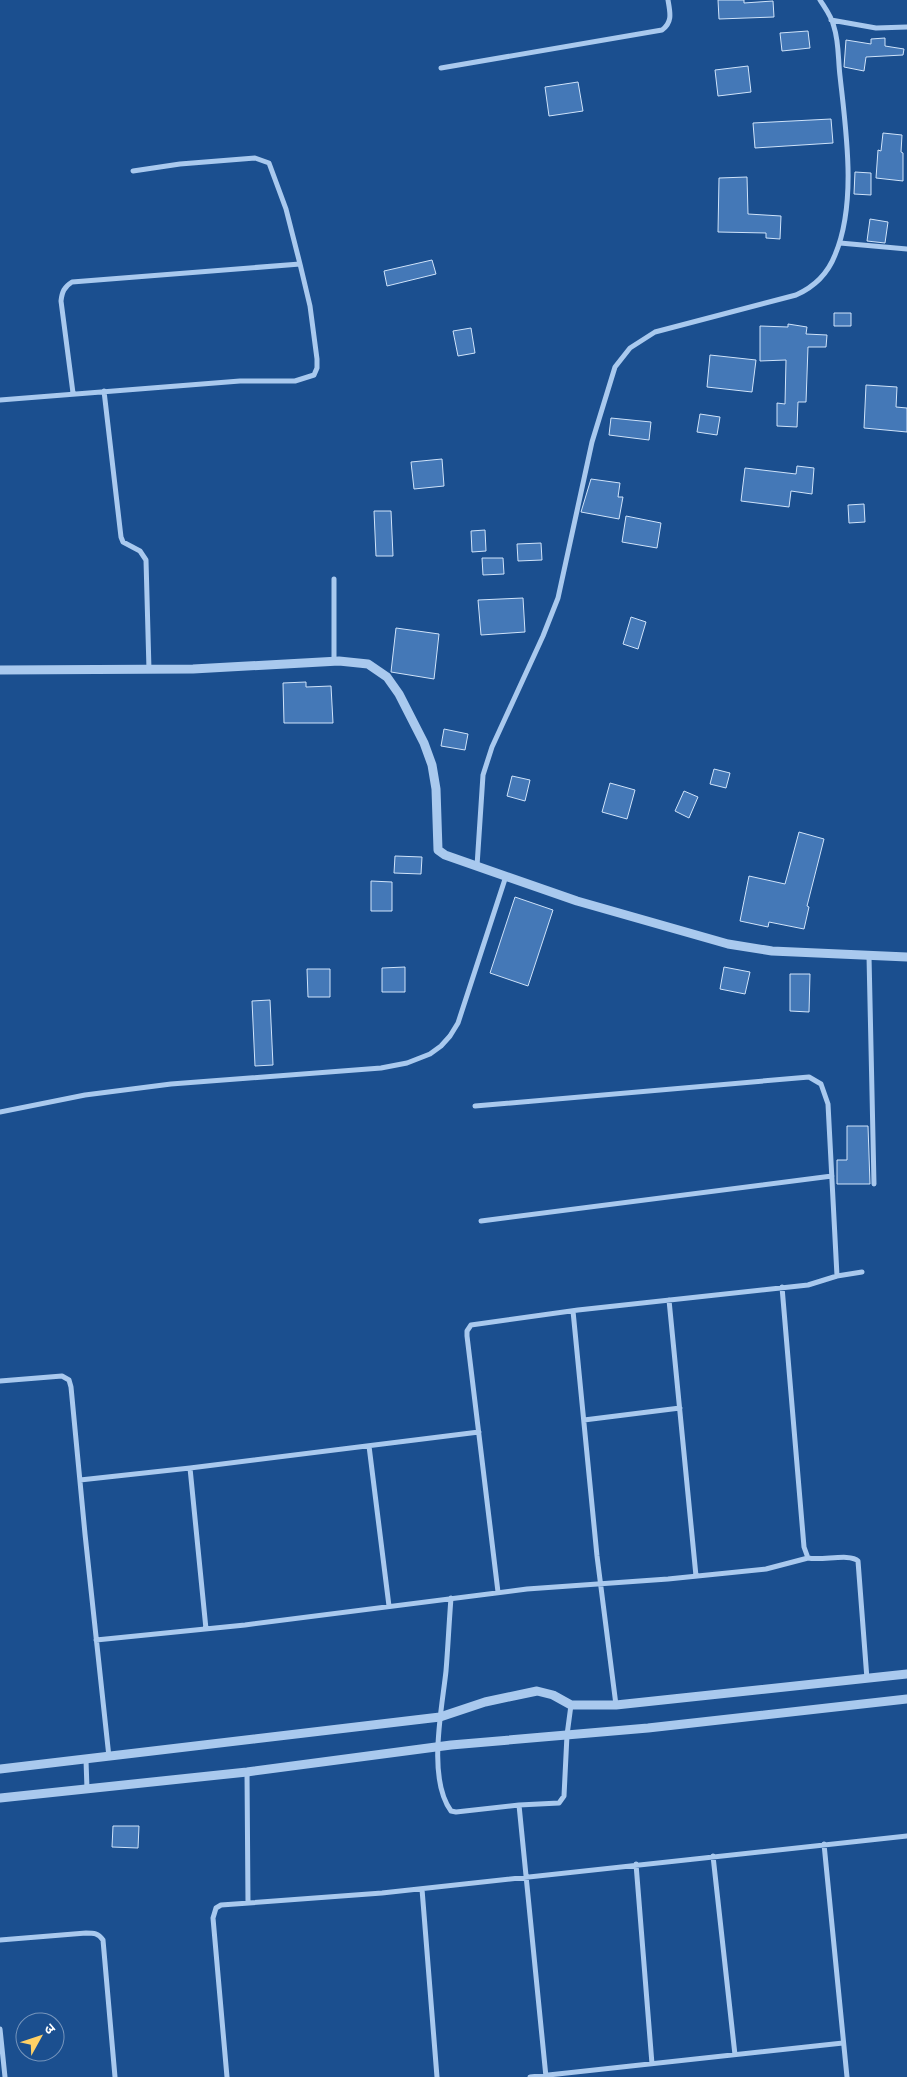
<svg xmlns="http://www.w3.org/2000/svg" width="907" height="2077" viewBox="0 0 907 2077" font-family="Raleway,'Noto Sans Devanagari',sans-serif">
	<rect width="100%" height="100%" fill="#1b4f8f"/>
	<!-- building -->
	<path fill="#4478b7" stroke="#cfe3fa" d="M718,0H744V3L773,1L774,17L719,19Z
		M808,31L810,48L782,51L780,33Z
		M885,38V46L904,49L903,55L866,57L864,71L844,67L846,40L871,44V39Z
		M748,66L751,92L718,96L715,70Z
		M578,82L583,111L549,116L545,87Z
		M831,119L833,143L755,148L753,123Z
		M883,133L902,135L901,152L903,153V181L876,178L878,150L881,151Z
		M855,172L871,173V195L854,194Z
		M747,177L748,214L781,216L780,239L766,238V233L718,232L719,178Z
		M870,219L888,222L885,243L867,241Z
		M432,260L436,274L387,286L384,271Z
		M834,313H851V326H834Z
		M788,324L807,327L806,334L827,335L826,347H808L806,402H798L797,427L777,426V403L785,404L786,360L760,361V326L788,327Z
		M471,328L475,353L458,356L453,331Z
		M710,355L756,360L752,392L707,387Z
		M866,385L897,387L896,407L907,408V432L864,428Z
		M700,414L720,417L717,435L697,432Z
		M611,418L651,422L649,440L609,435Z
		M442,459L444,486L414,489L411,462Z
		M797,466L814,468L812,494L791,491L789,507L741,501L745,468L796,474Z
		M591,479L620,483L618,497H623L619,519L581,512Z
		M864,504L865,522L849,523L848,505Z
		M374,511H391L393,556H376Z
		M626,516L661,523L657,548L622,542Z
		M485,530L486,551L472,552L471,531Z
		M541,543L542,560L518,561L517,544Z
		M482,558H503L504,574L483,575Z
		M523,598L525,632L481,635L478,600Z
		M631,617L646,622L638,649L623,644Z
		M396,628L439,634L434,679L391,672Z
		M306,682V687L331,686L333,723H284L283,683Z
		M444,729L468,734L465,750L441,746Z
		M714,769L730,773L726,788L710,784Z
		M512,776L530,780L525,801L507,796Z
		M610,783L635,790L627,819L602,812Z
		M684,791L698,797L689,818L675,811Z
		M799,832L824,839L807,906L809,907L804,929L769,922L768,927L740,921L749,876L785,884Z
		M395,856L422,857L421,874L394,873Z
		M371,881L392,882V911H371Z
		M515,897L553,910L528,986L490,973Z
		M405,967V992H382V968Z
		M724,967L750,972L745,994L720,989Z
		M307,969H330V997H308Z
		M790,974H810L809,1012L790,1011Z
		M270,1000L273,1065L255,1066L252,1001Z
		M847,1126H868L870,1184H837V1160H847Z
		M113,1826H139L138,1848L112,1847Z"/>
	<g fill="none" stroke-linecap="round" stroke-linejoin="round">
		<!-- minor -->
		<path stroke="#a9c9ee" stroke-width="5" d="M831,20L876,28L907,27
			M441,68L662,30C673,22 670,12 668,0
			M840,243L907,249
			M104,391L121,537L123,542L140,551L146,560L149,670
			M73,393L61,301C62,292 64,287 72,282L300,264
			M0,400L240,381H295L314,375L317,368V359L310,306L300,264L286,209L269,163L255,158L180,164L133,171
			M334,662V579
			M477,866L483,775L492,747L543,636L558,598L592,442L615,367L630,348L655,332L796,295C814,287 828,273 835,255C857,203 846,131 840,76C838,60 839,42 834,27C832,17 825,8 820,0
			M869,956L874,1184
			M475,1106L809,1077L821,1084L828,1104L837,1276
			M0,1112L85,1095L171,1084L381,1068L407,1063L430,1054L441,1046L450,1036L458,1023L506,876
			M481,1221L832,1176
			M782,1287L804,1547L808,1558C822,1561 850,1553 858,1561L867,1679
			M669,1300L696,1576
			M573,1311L597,1556L616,1705
			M0,1381L62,1376L69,1380L71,1387L85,1534L109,1757
			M584,1420L680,1408
			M369,1446L389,1606
			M190,1468L206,1629
			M80,1480L190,1468L479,1432
			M498,1592L467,1336V1331L471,1325L578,1310L808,1285L837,1276L862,1272
			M451,1598C449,1623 448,1647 446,1671C442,1709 427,1778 451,1811L456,1812L519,1805L559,1803L564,1796L567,1735L571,1705
			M96,1640L245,1625L527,1589L668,1579L766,1569L808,1558
			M86,1760L87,1789
			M247,1772L248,1903
			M519,1805L546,2077
			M824,1844L847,2077
			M713,1856L735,2055
			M636,1864L652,2064
			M422,1889L437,2077
			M0,1940L86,1933C94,1933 98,1933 103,1940L115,2077
			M0,2029L5,2077
			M227,2077L213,1918L216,1908L221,1905L382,1893L907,1836
			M530,2077L843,2043"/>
		<!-- tertiary -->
		<path stroke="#a9c9ee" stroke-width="9" d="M0,670L193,669L339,661L368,664L387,677L399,694L424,743L432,765L436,789L438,850L445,855L577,901L728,944L772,951L907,957
			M0,1769L440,1717L485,1702L537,1691L553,1695L571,1705H616L907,1674
			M0,1798L247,1772L451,1745L648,1728L907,1699"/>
	</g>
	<!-- north arrow -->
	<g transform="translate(40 2037) rotate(50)"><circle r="24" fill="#1b4f8f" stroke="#7695bc"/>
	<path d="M0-4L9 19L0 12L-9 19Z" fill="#ffd166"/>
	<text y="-8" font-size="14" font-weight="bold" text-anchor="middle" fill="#ffffff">उ</text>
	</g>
</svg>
